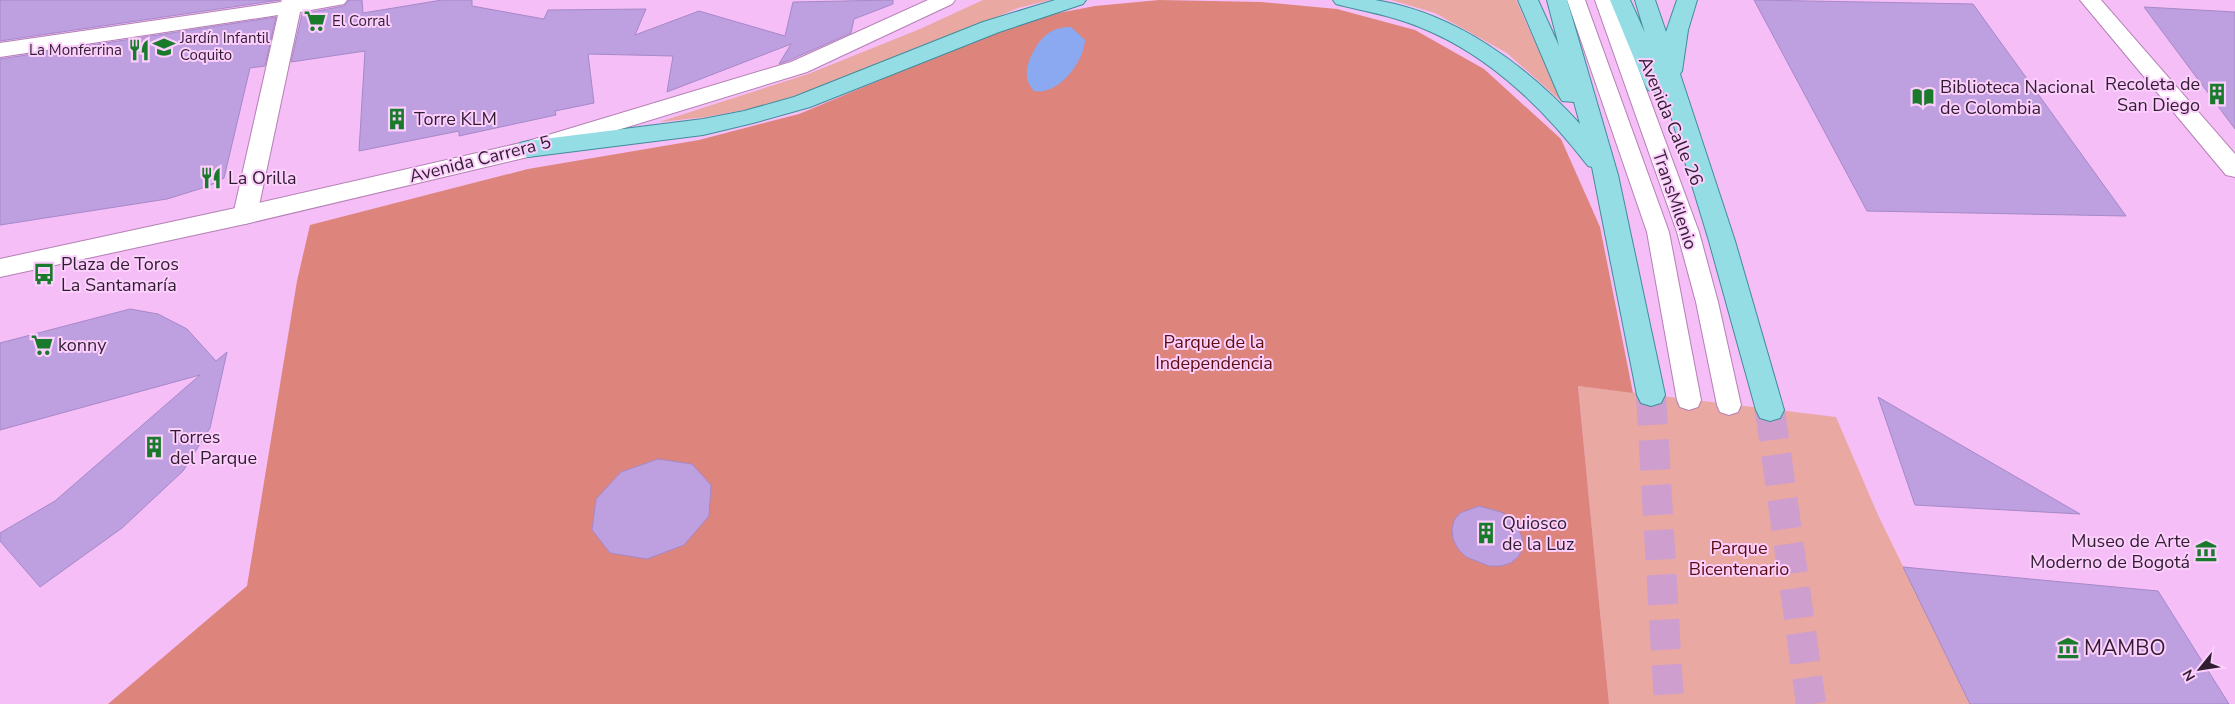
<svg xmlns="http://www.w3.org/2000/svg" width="2235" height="704" viewBox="0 0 2235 704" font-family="'Nunito Sans',sans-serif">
	<rect width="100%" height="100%" fill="#f5bef6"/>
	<!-- green -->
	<path fill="#e9a8a1" d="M983,0H1050L1018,8L859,75L759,107L706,117L659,122L808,74L920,29Z
		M1391,0H1516L1561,101L1507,53L1435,13Z
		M1578,386L1836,417L1878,515L1970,704H1609Z"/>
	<!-- forest -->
	<path fill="#dd847c" d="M1159,0L1261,2L1337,9L1415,30L1484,69L1561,139L1600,227L1633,393L1578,386L1609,704H108L247,586L297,281L310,225L528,169L699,140L799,114L971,42L1038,17L1095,6Z"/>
	<!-- water -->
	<path fill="#8aa9f1" d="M1071,27L1085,40C1084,62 1058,96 1034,91C1031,87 1027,82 1027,77C1025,64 1036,43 1046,35C1053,29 1062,27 1071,27Z"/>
	<!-- building -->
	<path fill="#be9fe0" stroke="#a688c8" d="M0,0H280L0,41Z
		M349,0H362L363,13L442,0H472V6L544,19L548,10L646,9L635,35L699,11L785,36L793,2L893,0V4L854,19L851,33L790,60L779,64L791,44L667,92L673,56L588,54L594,103L555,111L556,115L459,136V131L359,151L365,51L291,62L302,14L344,6Z
		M1754,0L1973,4L2126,216L1867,211Z
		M2144,7L2235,12V129Z
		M276,17L265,66L250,68L224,178L209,186L167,199L0,225V59Z
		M130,309L158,314L187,329L216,361L227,352L210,428L183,471L122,528L40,587L0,541V533L55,501L200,375L0,430V343Z
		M1878,397L2080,514L1915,505Z
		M658,459L692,464L711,485L709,516L684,545L647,559L610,553L592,530L596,499L621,472Z
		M1479,506L1501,512L1511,518L1518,528L1522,537L1523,547L1519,556L1511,563L1501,566H1489L1466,557L1458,549L1453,539L1452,529L1454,520L1460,513Z
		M1903,567L2158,591L2229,704H1970Z"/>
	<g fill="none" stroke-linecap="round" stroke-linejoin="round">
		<!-- primary-tunnel -->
		<path stroke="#ce9ecf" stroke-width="30" stroke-dasharray="30 15" stroke-linecap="butt" d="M1651,395L1669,704
			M1770,410L1811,704"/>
		<!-- service casing -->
		<g stroke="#b480b5" stroke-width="2">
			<path id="service" d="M1567,0H1585L1669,232L1701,400L1698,407L1689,410L1680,407L1677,400L1647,232Z
				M1595,0H1613L1699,232L1718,302L1741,405L1738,412L1729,415L1720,412L1717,405L1696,302L1677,232Z"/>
		</g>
		<!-- minor casing -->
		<g stroke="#b480b5" stroke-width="2">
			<path id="minor" d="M282,0H347L344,4L300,12L257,215L254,221L245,224L236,221L233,215L278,15L0,57V43L281,2Z"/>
		</g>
		<!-- tertiary casing -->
		<g stroke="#b480b5" stroke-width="2">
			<path id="tertiary" d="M2080,0H2101L2235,154V177L2226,175Z"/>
		</g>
		<!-- secondary casing -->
		<g stroke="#b480b5" stroke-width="2">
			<path id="secondary" d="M928,0H955L952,4L807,72L536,155L245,224L0,277V259L245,206L525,142L791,62Z"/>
		</g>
		<!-- primary casing -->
		<g stroke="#438b9b" stroke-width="2">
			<path id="primary" d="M1055,0H1086L1083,4L999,32L810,107L753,123L703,135L528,157L520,155L516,149L520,143L528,141L703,119L744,111L794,97L983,22Z
				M1333,0C1346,0 1361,0 1375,0C1456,13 1526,65 1580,124L1574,102L1562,101L1559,96L1518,0H1538L1559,46L1547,0H1567L1618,175L1665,395L1661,403L1651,406L1641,403L1637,395L1592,167L1588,166C1539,103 1482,48 1406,22C1383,14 1359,10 1336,4Z
				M1610,0H1630L1645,33L1635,0H1655L1666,32L1677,0H1697L1688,30L1682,71L1680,74L1735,241L1784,410L1780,418L1770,421L1760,418L1756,410L1709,241L1663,90L1656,92L1648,90L1645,85Z"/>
		</g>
		<!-- service -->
		<use href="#service" fill="#fff" fill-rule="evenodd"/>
		<!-- minor -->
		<use href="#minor" fill="#fff" fill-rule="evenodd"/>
		<!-- tertiary -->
		<use href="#tertiary" fill="#fff" fill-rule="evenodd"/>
		<!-- secondary -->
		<use href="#secondary" fill="#fff" fill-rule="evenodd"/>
		<!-- primary -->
		<use href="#primary" fill="#94dde5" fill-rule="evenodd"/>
	</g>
	<!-- icons -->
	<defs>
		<g id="supermarket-bare" transform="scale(1.725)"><path d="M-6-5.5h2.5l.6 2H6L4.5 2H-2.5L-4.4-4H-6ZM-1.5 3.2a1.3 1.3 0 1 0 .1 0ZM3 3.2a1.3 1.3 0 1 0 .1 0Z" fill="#197a2c" stroke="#fccffd" stroke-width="2.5" paint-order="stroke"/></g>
		<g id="school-bare" transform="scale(1.725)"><path d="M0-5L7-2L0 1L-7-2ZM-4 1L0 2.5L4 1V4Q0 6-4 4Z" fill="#197a2c" stroke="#fccffd" stroke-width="2.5" paint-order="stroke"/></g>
		<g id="restaurant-bare" transform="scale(1.725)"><path d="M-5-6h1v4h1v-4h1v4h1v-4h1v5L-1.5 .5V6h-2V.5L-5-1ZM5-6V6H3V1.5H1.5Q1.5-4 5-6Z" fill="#197a2c" stroke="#fccffd" stroke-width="2.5" paint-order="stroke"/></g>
		<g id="building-bare" transform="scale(1.725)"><path d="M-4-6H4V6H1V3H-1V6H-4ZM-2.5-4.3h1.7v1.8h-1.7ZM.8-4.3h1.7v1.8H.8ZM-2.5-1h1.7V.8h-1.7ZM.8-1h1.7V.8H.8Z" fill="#197a2c" stroke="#fccffd" stroke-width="2.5" paint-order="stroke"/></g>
		<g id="library-bare" transform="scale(1.725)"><path d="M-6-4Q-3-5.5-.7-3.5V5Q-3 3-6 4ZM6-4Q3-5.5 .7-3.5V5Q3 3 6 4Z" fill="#197a2c" stroke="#fccffd" stroke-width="2.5" paint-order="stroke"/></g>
		<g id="bus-bare" transform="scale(1.725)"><path d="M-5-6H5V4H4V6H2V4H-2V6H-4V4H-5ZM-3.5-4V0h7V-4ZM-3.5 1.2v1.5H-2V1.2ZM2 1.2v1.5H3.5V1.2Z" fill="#197a2c" stroke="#fccffd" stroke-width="2.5" paint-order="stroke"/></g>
		<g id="museum-bare" transform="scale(1.725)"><path d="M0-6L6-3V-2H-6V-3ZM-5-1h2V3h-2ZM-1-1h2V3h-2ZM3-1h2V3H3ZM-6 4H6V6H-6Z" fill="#197a2c" stroke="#fccffd" stroke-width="2.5" paint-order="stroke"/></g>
	</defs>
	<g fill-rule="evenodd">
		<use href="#supermarket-bare" x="315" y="21"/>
		<use href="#school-bare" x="164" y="47"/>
		<use href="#restaurant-bare" x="139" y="50"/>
		<use href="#building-bare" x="2217" y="94"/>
		<use href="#library-bare" x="1923" y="97"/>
		<use href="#building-bare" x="397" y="119"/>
		<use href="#restaurant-bare" x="211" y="178"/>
		<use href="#bus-bare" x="44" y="274"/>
		<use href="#supermarket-bare" x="42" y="345"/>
		<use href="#building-bare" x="154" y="447"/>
		<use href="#building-bare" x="1486" y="533"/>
		<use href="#museum-bare" x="2206" y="551"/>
		<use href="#museum-bare" x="2068" y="648"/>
	</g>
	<g text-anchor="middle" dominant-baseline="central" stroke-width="4" stroke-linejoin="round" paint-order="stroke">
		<!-- far-poi labels -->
		<g font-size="15" fill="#311d32" stroke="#fccffd" text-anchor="start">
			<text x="332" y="21">El Corral</text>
			<text x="180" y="38">Jardín Infantil<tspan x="180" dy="17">Coquito</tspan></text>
			<text x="122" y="50" text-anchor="end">La Monferrina</text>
		</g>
		<!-- poi labels -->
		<g font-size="18" fill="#311d32" stroke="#fccffd" text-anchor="start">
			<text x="2200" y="84" text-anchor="end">Recoleta de<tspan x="2200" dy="21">San Diego</tspan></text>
			<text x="1940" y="87">Biblioteca Nacional<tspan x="1940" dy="21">de Colombia</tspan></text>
			<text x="414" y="119">Torre KLM</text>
			<text x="228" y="178">La Orilla</text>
			<text x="61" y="264">Plaza de Toros<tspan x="61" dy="21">La Santamaría</tspan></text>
			<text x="58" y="345">konny</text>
			<text x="170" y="437">Torres<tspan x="170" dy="21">del Parque</tspan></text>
			<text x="1502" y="523">Quiosco<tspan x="1502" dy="21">de la Luz</tspan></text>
			<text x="2190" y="541" text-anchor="end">Museo de Arte<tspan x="2190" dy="21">Moderno de Bogotá</tspan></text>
		</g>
		<!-- street labels -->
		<g font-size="18" fill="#311d32" stroke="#fccffd">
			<text transform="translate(1671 121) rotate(67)">Avenida Calle 26</text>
			<text transform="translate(480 159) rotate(-14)">Avenida Carrera 5</text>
			<text transform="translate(1675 200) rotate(71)">TransMilenio</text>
		</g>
		<!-- park labels -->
		<g font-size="18" fill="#5d0d0f" stroke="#fccffd">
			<text x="1214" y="342">Parque de la<tspan x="1214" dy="21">Independencia</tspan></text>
			<text x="1739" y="548">Parque<tspan x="1739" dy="21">Bicentenario</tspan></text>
		</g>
		<!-- near-poi labels -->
		<g font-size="21" fill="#311d32" stroke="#fccffd" text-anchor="start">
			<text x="2084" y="648">MAMBO</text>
		</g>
	</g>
	<!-- north arrow -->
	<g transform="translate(2200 669) rotate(240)" stroke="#fccffd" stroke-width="4" paint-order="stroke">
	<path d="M0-4L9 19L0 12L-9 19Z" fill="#311d32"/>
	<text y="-8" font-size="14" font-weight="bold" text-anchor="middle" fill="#311d32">N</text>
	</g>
</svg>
